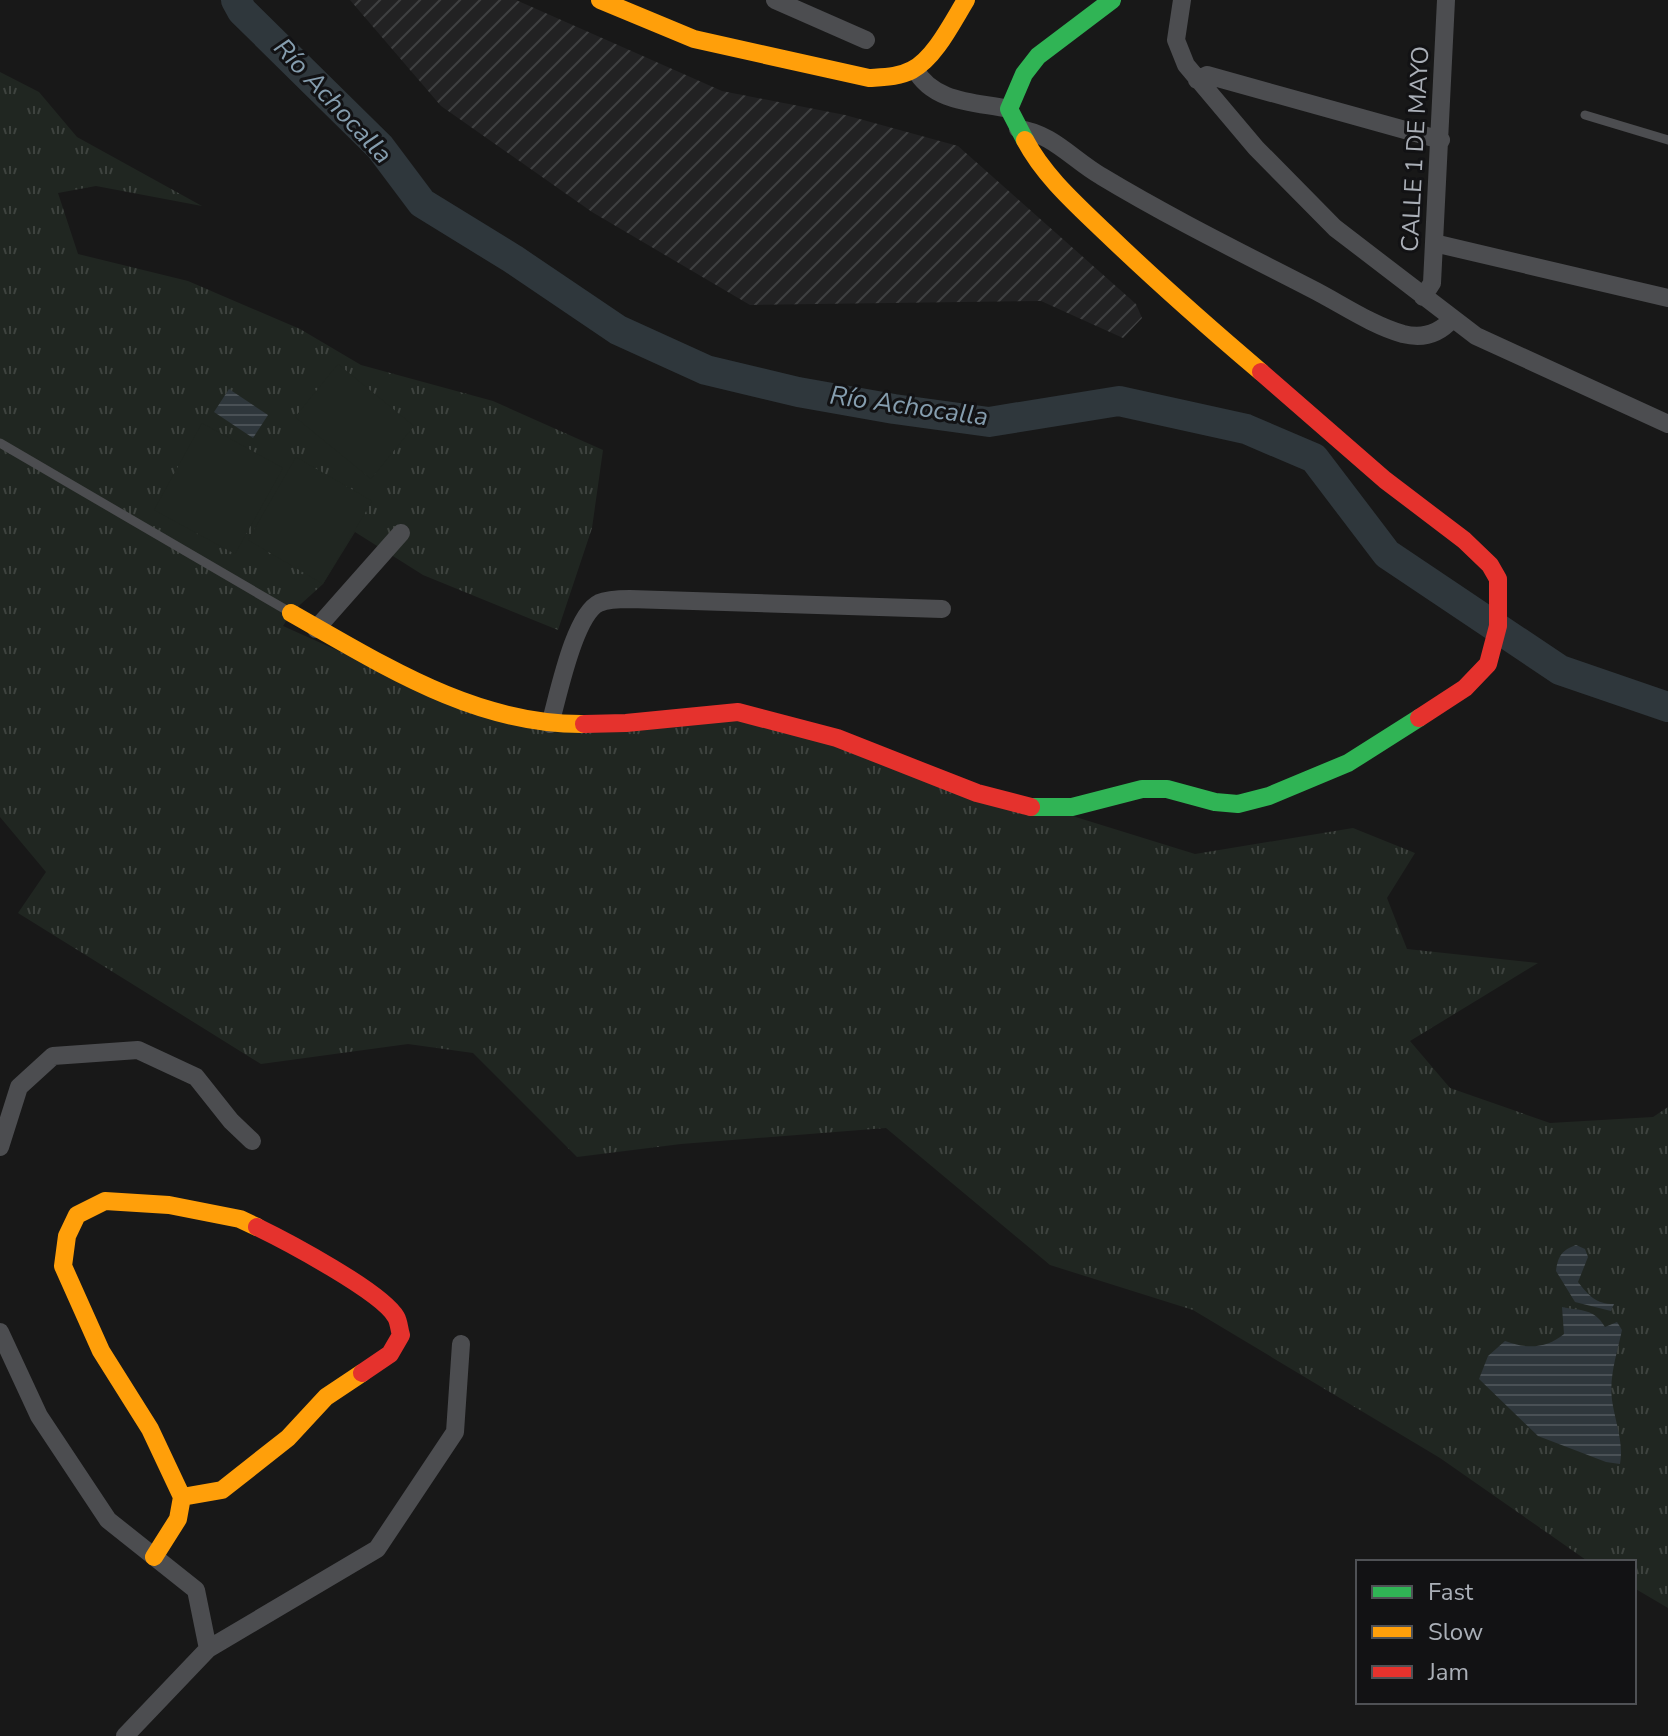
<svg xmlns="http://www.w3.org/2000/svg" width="1668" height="1736" viewBox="0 0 1668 1736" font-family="'Nunito Sans',sans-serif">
	<defs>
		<pattern id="industrial-furrows" width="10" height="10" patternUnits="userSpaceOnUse" patternTransform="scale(2)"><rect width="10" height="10" fill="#222223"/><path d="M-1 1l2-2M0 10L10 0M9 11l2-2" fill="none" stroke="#3f4041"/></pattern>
		<pattern id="grass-tufts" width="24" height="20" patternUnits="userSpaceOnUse" patternTransform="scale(2)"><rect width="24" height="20" fill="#202621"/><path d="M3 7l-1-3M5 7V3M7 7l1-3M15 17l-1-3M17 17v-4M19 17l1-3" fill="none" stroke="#3e433f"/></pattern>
		<pattern id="water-rules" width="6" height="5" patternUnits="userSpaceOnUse" patternTransform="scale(2)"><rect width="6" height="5" fill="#2f373c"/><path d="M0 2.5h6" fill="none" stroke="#4a5156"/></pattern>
	</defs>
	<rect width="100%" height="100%" fill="#181818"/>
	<!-- industrial -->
	<path fill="url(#industrial-furrows)" d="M350,0H516L722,91L845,115L958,146L1136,304L1142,318L1123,338L1041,301L750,305L592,212L441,106Z"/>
	<!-- grass -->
	<path fill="url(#grass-tufts)" d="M0,72L39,92L77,137L202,206L96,186L58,193L78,254L188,281L300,329L361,365L493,401L603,450L592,528L558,630L423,575L355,532L323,584L291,613L283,626L428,691L543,718L727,709L1195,854L1353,828L1415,853L1387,898L1407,949L1538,963L1410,1041L1450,1088L1550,1123L1653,1117L1668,1107V1608L1634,1588V1562H1589L1440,1458L1193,1310L1050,1265L886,1128L681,1144L577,1157L473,1053L408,1044L261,1064L18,913L46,872L0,817Z"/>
	<!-- garden -->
	<path fill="#202621" d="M338,364L414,426L371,479L295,417Z
		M202,423L283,468L235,554L154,510Z
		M296,457L372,501L323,584L248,540Z"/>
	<!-- water -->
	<path fill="url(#water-rules)" d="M229,389L268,415L253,438L214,412Z
		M1576,1245L1585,1249L1588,1257L1578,1282C1589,1296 1596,1304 1614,1304L1611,1311L1575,1302L1556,1271C1558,1256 1562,1250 1576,1245Z
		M1562,1307C1581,1311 1594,1308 1605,1327L1617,1322L1622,1330C1617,1354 1609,1376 1612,1400C1615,1422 1624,1442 1620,1464L1606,1462L1538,1436L1479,1379L1488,1356L1505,1341C1526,1349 1546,1349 1564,1334Z"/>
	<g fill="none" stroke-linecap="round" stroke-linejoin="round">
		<!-- river -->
		<path stroke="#2f373c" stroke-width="30" d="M236,0L242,11L380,147L422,203L513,259L618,330L706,370L798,392L894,409L989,422L1119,401L1246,429L1314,458L1387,554L1560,670L1668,707"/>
		<!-- lane -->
		<path stroke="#4c4d50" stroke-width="9" d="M1585,115L1668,140
			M0,443L288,611"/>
		<!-- street -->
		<path stroke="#4c4d50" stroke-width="18" d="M775,0L866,40
			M1182,0L1176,40L1186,65L1256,148L1335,228L1476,336L1668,424
			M915,69C933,103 976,102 1009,109
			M1197,80L1207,75L1441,140
			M1018,129C1052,133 1073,160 1101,176C1169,217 1240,252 1310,288C1340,303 1371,325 1403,334C1423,339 1439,334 1452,319
			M1434,243L1668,298
			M1423,297L1432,283L1446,0
			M316,629L401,533
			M550,724C558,697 574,615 599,603C608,599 620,599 630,599L942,609
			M0,1147L19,1087L53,1056L138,1050L196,1077L231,1121L252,1141
			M0,1332L39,1416L108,1520L196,1590L208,1649L125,1736
			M208,1649L377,1549L455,1432L461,1344"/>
		<!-- fast -->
		<path stroke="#30b455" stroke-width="18" d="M1025,140L1009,109L1024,74L1038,56L1112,0
			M1031,807H1072L1142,789H1167L1215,802L1238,804L1269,796L1348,763L1419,718"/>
		<!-- slow -->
		<path stroke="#ff9f0a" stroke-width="18" d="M600,0L694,39L869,78C884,77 899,77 912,70C935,58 953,21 966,0
			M1025,140C1044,176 1076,204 1105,232C1156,281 1208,327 1261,372
			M291,613C383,665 475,725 584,724
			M182,1497L222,1490L288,1438L326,1397L362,1373
			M154,1557L178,1519L182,1497L150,1429L101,1351L63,1266L67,1236L77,1215L105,1201L169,1205L240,1219L257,1227"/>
		<!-- jam -->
		<path stroke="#e5322d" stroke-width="18" d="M1261,372L1385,480L1464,540L1490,565L1498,579V626L1488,664L1465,688L1419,718
			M584,724L626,723L738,712L837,738L977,793L1031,807
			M257,1227C286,1241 382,1292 396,1317C399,1322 399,1329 401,1335L390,1354L362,1373"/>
	</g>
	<g text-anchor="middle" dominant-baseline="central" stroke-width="6" stroke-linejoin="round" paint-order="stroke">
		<!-- street labels -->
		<g font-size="24" fill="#aaafb7" stroke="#121214">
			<text transform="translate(1415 149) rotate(-87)">CALLE 1 DE MAYO</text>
		</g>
		<!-- water labels -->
		<g font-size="26" font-style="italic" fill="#859dae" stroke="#121214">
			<text transform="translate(333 101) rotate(47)">Río Achocalla</text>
			<text transform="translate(909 406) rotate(8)">Río Achocalla</text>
		</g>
	</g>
	<!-- legend -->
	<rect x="1356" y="1560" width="280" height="144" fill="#121214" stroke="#4f5155" stroke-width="2"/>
	<rect x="1372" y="1586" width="40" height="12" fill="#30b455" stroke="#4f5155" stroke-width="2"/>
	<text x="1428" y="1600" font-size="24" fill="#aaafb7">Fast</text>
	<rect x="1372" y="1626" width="40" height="12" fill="#ff9f0a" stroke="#4f5155" stroke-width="2"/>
	<text x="1428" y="1640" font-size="24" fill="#aaafb7">Slow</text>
	<rect x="1372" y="1666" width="40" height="12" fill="#e5322d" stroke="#4f5155" stroke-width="2"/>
	<text x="1428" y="1680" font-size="24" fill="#aaafb7">Jam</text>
</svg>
